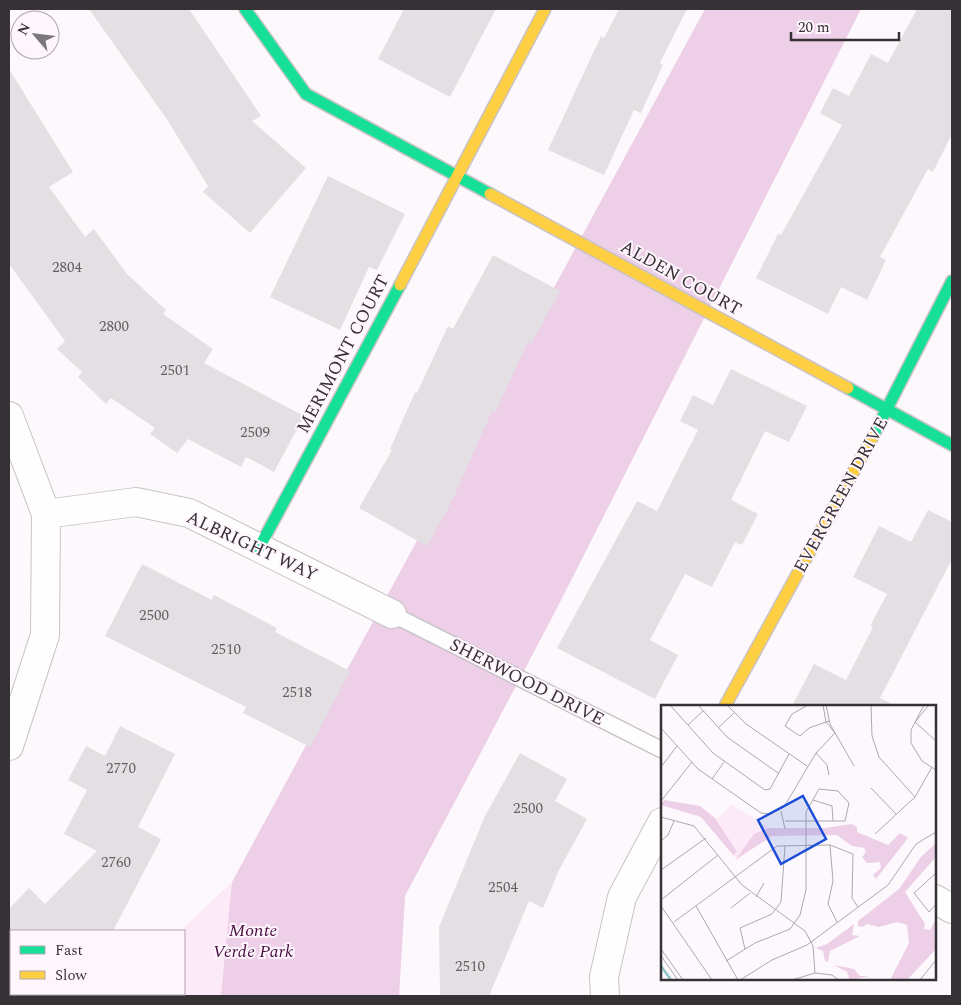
<svg xmlns="http://www.w3.org/2000/svg" width="961" height="1005" viewBox="0 0 961 1005" font-family="Spectral,serif">
	<rect width="100%" height="100%" fill="#fdf8fc"/>
	<!-- green -->
	<path fill="#fceaf8" d="M232,882L405,896L399,996H93L97,994H184V931H180Z"/>
	<!-- forest -->
	<path fill="#edcfe7" d="M705,9H861L554,614L405,896L399,996H221L232,882Z"/>
	<!-- building -->
	<path fill="#e3dfe2" d="M89,9H189L261,116L252,121L306,168L250,233L203,192L208,186L166,118Z
		M404,9H496L450,97L378,59Z
		M619,9H687L660,63L663,65L641,113L634,110L604,175L548,150L601,36L604,38Z
		M917,9H952V134L933,172L928,169L880,257L886,260L867,300L841,287L828,314L756,278L778,234L781,235L842,125L820,113L833,88L849,96L871,54L888,63Z
		M9,69L73,172L49,187L85,237L94,229L127,274L166,310L163,314L213,349L204,363L304,416L274,472L246,457L241,467L188,439L177,453L150,434L155,428L111,398L106,404L78,377L82,372L57,349L65,341L9,264Z
		M328,176L405,214L377,270L369,267L340,330L270,297Z
		M493,255L560,291L531,344L528,342L495,413L492,411L451,503L427,546L359,508L392,450L390,449L415,392L417,393L448,326L453,329Z
		M731,369L807,406L789,442L765,431L731,500L758,514L742,545L735,542L712,587L685,574L650,640L678,655L655,699L557,648L637,501L657,511L698,430L680,421L693,395L713,405Z
		M928,510L952,522V559L880,698L896,706H792L814,664L846,680L873,627L870,626L887,594L853,577L879,526L911,542Z
		M142,564L212,600L214,595L277,628L275,632L350,671L310,747L243,713L246,707L105,636Z
		M120,726L175,754L138,827L161,839L113,931H9V909L29,888L45,904L97,851L64,834L87,790L68,780L86,746L105,756Z
		M520,753L567,779L555,801L587,819L559,870L543,908L529,901L489,996H440L439,927L485,816Z"/>
	<g fill="none" stroke-linecap="round" stroke-linejoin="round">
		<!-- lane casing -->
		<g stroke="#c7c3c6" stroke-width="18">
			<path id="lane" d="M392,614L662,750"/>
		</g>
		<!-- street casing -->
		<g stroke="#c7c3c6" stroke-width="30">
			<path id="street" d="M9,416L46,514L45,635L9,746
				M46,514L136,502L189,513L392,614
				M935,899L952,909
				M605,996L604,977L622,897L662,822"/>
		</g>
		<!-- fast casing -->
		<g stroke="#c7c3c6" stroke-width="14">
			<path id="fast" d="M245,9L306,94L490,194
				M848,388L952,445
				M873,436L952,281
				M259,548L400,285"/>
		</g>
		<!-- slow casing -->
		<g stroke="#c7c3c6" stroke-width="14">
			<path id="slow" d="M490,194L848,388
				M400,285L545,9
				M725,706L873,436"/>
		</g>
		<!-- lane -->
		<use href="#lane" stroke="#fffeff" stroke-width="15"/>
		<!-- street -->
		<use href="#street" stroke="#fffeff" stroke-width="28"/>
		<!-- fast -->
		<use href="#fast" stroke="#16e098" stroke-width="11"/>
		<!-- slow -->
		<use href="#slow" stroke="#ffcf43" stroke-width="11"/>
	</g>
	<g text-anchor="middle" dominant-baseline="central" stroke-width="4" stroke-linejoin="round" paint-order="stroke">
		<!-- number labels -->
		<g font-size="15" fill="#645f63">
			<text x="67" y="267">2804</text>
			<text x="114" y="326">2800</text>
			<text x="175" y="370">2501</text>
			<text x="255" y="432">2509</text>
			<text x="154" y="615">2500</text>
			<text x="226" y="649">2510</text>
			<text x="297" y="692">2518</text>
			<text x="121" y="768">2770</text>
			<text x="528" y="808">2500</text>
			<text x="116" y="862">2760</text>
			<text x="503" y="887">2504</text>
			<text x="470" y="966">2510</text>
		</g>
		<!-- street labels -->
		<g font-size="18" fill="#363135" stroke="#fff6fd">
			<text transform="translate(681 278) rotate(29)">ALDEN COURT</text>
			<text transform="translate(343 354) rotate(-62)">MERIMONT COURT</text>
			<text transform="translate(841 495) rotate(-61)">EVERGREEN DRIVE</text>
			<text transform="translate(252 546) rotate(25)">ALBRIGHT WAY</text>
			<text transform="translate(527 682) rotate(27)">SHERWOOD DRIVE</text>
		</g>
		<!-- park labels -->
		<g font-size="18" font-style="italic" fill="#490f41" stroke="#fff6fd">
			<text x="253" y="930">Monte<tspan x="253" dy="21">Verde Park</tspan></text>
		</g>
	</g>
	<!-- overview -->
	<g transform="translate(661 705)">
		<rect width="275" height="275" fill="#fdf8fc"/>
		<path d="M71,100L108,123L111,131L76,155L49,121Z" fill="#fceaf8"/>
		<path d="M3,95L39,101L54,113L76,147L72,150L40,112L0,100ZM191,119L196,122V127L227,140L239,128L247,133L215,174L212,170L220,163L219,157L206,158L201,152L205,147L203,143L191,141L176,130L111,131L75,154L93,129L108,123H164ZM275,138V152L244,187L264,219L263,224L269,225L275,214V244L246,275H229L248,238L246,220L236,217L218,222L206,219L202,222L197,221V216L238,184L260,152ZM193,219L191,230L199,231L169,246L167,257L164,256L162,246L155,243L166,239ZM173,260L193,264L199,271H209L189,275L186,267Z" fill="#edcfe7"/>
		<path fill="none" stroke="#90c6c9" stroke-width="2.5" d="M0,261L10,275"/>
		<path fill="none" stroke="#ada8ac" stroke-width="1" d="M9,0L52,48L104,85L109,84L128,49M37,0L66,32L117,68M66,0L85,19L146,61M147,0L131,9L124,21L139,31L148,23L168,16M162,0L165,17L174,28M165,0L169,19L193,61M210,0L211,31L218,52L254,92M263,0L250,25V38L261,56L275,65M255,16L267,1M254,17L275,36M27,20L42,6M0,23L37,64L100,108L109,109L123,102L155,48L174,28M57,23L73,8M155,48L166,60L168,70M0,62L16,41M51,74L63,57M210,83L235,109M152,95L171,101L172,116M0,96L31,57M120,106L124,124M0,112L33,121L81,180L144,226L152,241L154,268M214,129L254,92L271,62M0,136L7,130L13,116M169,140L172,176L167,199L176,217M0,165L45,133M275,168L253,188L268,207L275,199M95,192L103,178M0,195L57,150M0,201L51,275M35,201L77,275M70,203L89,188M13,217L116,141L169,140L192,149L191,193L197,202M0,244L22,275M84,244L79,223L111,209L120,197L124,141M0,251L17,275M65,256L94,238L129,224L139,210L145,185V107L158,84L177,86L188,98L184,116H124M79,275L111,255L146,240L227,180L255,139L275,127M131,275L154,268L171,270L178,275M259,275L275,255"/>
		<path fill="#1d4ed8" fill-opacity="0.15" stroke="#1d4ed8" stroke-width="2.5" d="M142,91L165,134L120,159L97,115Z"/>
		<rect width="275" height="275" fill="none" stroke="#363135" stroke-width="2.5"/>
	</g>
	<!-- border -->
	<rect width="961" height="1005" fill="none" stroke="#363135" stroke-width="20"/>
	<!-- legend -->
	<rect x="10" y="930" width="175" height="65" fill="#fff6fd" stroke="#afa7ad"/>
	<rect x="20" y="946" width="25" height="8" fill="#16e098" stroke="#afa7ad"/>
	<text x="55" y="955" font-size="15" fill="#363135">Fast</text>
	<rect x="20" y="971" width="25" height="8" fill="#ffcf43" stroke="#afa7ad"/>
	<text x="55" y="980" font-size="15" fill="#363135">Slow</text>
	<!-- north arrow -->
	<g transform="translate(35 35) rotate(298)"><circle r="24" fill="#fff6fd" stroke="#afa7ad"/>
	<path d="M0-4L9 19L0 12L-9 19Z" fill="#7c777b"/>
	<text y="-8" font-size="14" font-weight="bold" text-anchor="middle" fill="#363135">N</text>
	</g>
	<!-- scale -->
	<path d="M791 32v8h108v-8" fill="none" stroke="#363135" stroke-width="2.5"/>
	<text x="798" y="32" font-size="15" fill="#363135" stroke="#fff6fd" stroke-width="4" paint-order="stroke">20 m</text>
</svg>
